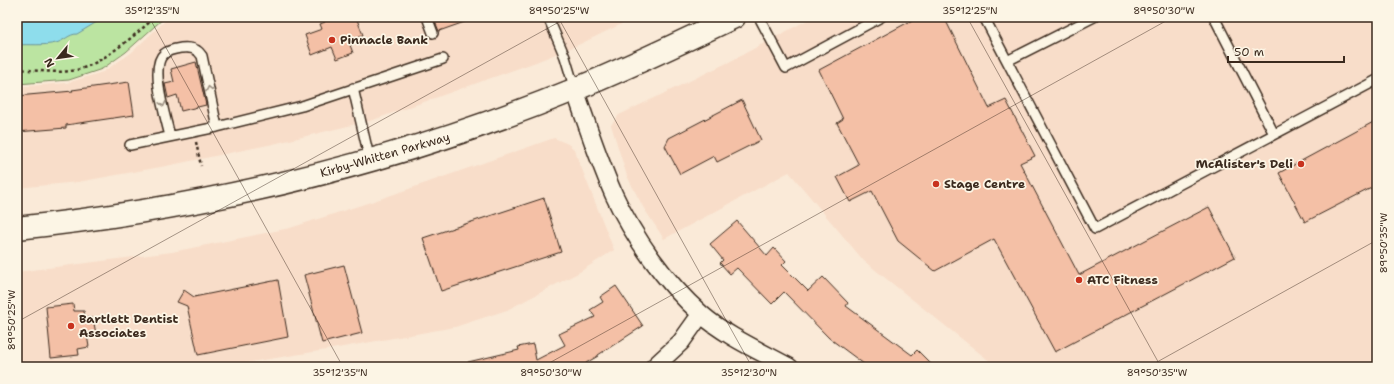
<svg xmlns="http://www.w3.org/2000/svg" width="1394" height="384" viewBox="0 0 1394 384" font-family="'Shantell Sans',sans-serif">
	<rect width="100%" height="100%" fill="#faead8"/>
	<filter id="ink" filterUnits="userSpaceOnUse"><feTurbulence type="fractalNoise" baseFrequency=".025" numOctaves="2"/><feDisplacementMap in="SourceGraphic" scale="8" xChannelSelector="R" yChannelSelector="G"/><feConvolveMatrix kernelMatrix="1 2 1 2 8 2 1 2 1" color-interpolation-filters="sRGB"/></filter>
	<g filter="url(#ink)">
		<!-- built -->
		<path fill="#f8ddc9" d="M169,17H636L578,45L536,62L373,120L273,144L166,166L78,182L17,188V87L67,83L103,72L131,53Z
			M813,17H1377V367H997L864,261L789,172L664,239L643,207L627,176L611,125L619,115L729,62Z
			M554,138L568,144L574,149L614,250L578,273L507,310L455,327L326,350L220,367H17V272L172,252L290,228L383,198Z"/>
		<!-- green -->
		<path fill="#bbe4a1" stroke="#7b8760" d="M17,17H165L126,52L102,69L69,80L17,84Z"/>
		<!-- water -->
		<path fill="#8eddec" stroke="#6d959a" d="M17,17H105L77,34C69,34 64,41 56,43C44,46 30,44 17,45Z"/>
		<!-- building -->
		<path fill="#f4c0a6" stroke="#3b2a1e" d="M323,17H356L363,35L356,37L358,42L350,45L353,53L337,59L332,47L312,55L305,35L322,29L320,24L325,22Z
			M433,17H473V19L439,31Z
			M918,17H944L989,108L1006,100L1035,156L1020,163L1079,275L1209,207L1235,257L1055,352L994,239L935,271L898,241L872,191L850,202L837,177L859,165L837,123L843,119L819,70Z
			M196,62L206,105L181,111L177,95L168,98L165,84L174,82L171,69Z
			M129,82L134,115L66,125V128L17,132V96L73,91L72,90Z
			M742,100L761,140L717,162L714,156L680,174L665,146L669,138Z
			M1377,120V185L1305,222L1279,173Z
			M544,198L561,252L441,291L423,238Z
			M737,221L767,256L774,248L786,261L782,265L808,291L823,277L848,303L846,306L912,355L917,350L934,367H868L829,338L784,292L772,304L737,268L730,274L720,263L723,260L710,244Z
			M344,265L362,333L322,343L304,275Z
			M278,280L288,337L198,355L187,306L177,302L184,290L194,297Z
			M616,286L643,326L598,355V356L586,363L588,367H468V362L519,350L518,347L533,344L536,360L565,345L559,334L595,317L590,310L603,302L600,297Z
			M73,304L74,311H84L85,318H93L96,334L87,335L89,347L78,349L79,355L51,358L46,307Z"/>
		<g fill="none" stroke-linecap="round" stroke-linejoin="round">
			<!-- lane casing -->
			<g stroke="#3b2a1e" stroke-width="12">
				<path id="lane" d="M427,17L433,33
					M548,17L565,57L575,90
					M759,17L786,68L881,17
					M984,17L1095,229L1377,80
					M1214,17L1274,134
					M1007,61L1094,17
					M353,88L370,161
					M170,136C166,119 149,66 164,54C168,50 175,49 181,48C190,47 197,48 202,56L217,127
					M130,145L217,127L302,106L443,59"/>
			</g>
			<!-- street casing -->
			<g stroke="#3b2a1e" stroke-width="20">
				<path id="street" d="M575,90C587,125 599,161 614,195C634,238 665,282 701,314C726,336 760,351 789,367
					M654,367L681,342L701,314"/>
			</g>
			<!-- secondary casing -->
			<g stroke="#3b2a1e" stroke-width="25">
				<path id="secondary" d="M17,228C209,208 398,162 576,89C630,67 682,42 734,17"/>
			</g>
			<!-- path -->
			<path stroke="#3b2a1e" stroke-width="2.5" stroke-dasharray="3 3" stroke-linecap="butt" d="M17,69C36,70 57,74 76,70C99,66 137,34 155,17
				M196,142L201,166"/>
			<!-- lane -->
			<use href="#lane" stroke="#fcf5e5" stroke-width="9"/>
			<!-- street -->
			<use href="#street" stroke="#fcf5e5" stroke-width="17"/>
			<!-- secondary -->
			<use href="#secondary" stroke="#fcf5e5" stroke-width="22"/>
		</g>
		<!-- one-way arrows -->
		<defs><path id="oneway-chevron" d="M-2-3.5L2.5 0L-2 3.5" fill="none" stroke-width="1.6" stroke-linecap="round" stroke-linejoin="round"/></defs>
		<g stroke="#9c9082">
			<use href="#oneway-chevron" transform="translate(209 89) rotate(-102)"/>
			<use href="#oneway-chevron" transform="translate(163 104) rotate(77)"/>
		</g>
	</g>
	<!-- ticks -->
	<path fill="none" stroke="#3b2a1e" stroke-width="1" stroke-opacity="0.45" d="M149,17L343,367M558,17L752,367M967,17L1161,367M1376,17L1377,19M17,322L568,17M542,367L1173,17M1148,367L1377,240"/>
	<!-- markers -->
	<g fill="#c8321e" stroke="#fcf5e5" stroke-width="1.5">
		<circle cx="332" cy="40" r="4"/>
		<circle cx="1301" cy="164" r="4"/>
		<circle cx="936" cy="184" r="4"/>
		<circle cx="1079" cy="280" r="4"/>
		<circle cx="71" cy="326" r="4"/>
	</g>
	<g text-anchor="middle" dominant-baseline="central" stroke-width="3.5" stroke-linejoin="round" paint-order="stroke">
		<!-- poi labels -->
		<g font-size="12" font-weight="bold" fill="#3b2a1e" stroke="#fcf5e5" text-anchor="start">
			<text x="340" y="40">Pinnacle Bank</text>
			<text x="1293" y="164" text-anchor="end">McAlister's Deli</text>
			<text x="944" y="184">Stage Centre</text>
			<text x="1087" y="280">ATC Fitness</text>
			<text x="79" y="319">Bartlett Dentist<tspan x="79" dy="14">Associates</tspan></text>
		</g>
		<!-- street labels -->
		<g font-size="12" fill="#3b2a1e" stroke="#fcf5e5">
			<text transform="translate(385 155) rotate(-16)">Kirby-Whitten Parkway</text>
		</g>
	</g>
	<!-- margin -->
	<rect width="1394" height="384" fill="none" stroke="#fcf5e5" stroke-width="44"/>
	<!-- north arrow -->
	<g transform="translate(58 58) rotate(241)" stroke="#fcf5e5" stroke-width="3" paint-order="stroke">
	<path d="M0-3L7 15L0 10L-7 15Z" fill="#3b2a1e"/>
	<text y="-6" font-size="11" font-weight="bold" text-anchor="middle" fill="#3b2a1e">N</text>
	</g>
	<!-- scale -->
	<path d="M1228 56v6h116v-6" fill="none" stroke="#3b2a1e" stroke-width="2"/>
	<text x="1234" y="56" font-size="12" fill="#3b2a1e" stroke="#fcf5e5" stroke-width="3" paint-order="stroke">50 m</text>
	<rect x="22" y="22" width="1350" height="340" fill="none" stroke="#3b2a1e" stroke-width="1.5"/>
	<g font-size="10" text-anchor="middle" fill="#3b2a1e">
		<text x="152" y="14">35°12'35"N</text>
		<text x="559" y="14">89°50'25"W</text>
		<text x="970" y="14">35°12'25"N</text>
		<text x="1164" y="14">89°50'30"W</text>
		<text transform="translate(1383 243) rotate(-90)" y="4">89°50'35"W</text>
		<text transform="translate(11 320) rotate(-90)" y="4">89°50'25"W</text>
		<text x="340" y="376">35°12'35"N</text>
		<text x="551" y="376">89°50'30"W</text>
		<text x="749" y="376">35°12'30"N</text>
		<text x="1157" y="376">89°50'35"W</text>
	</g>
</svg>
